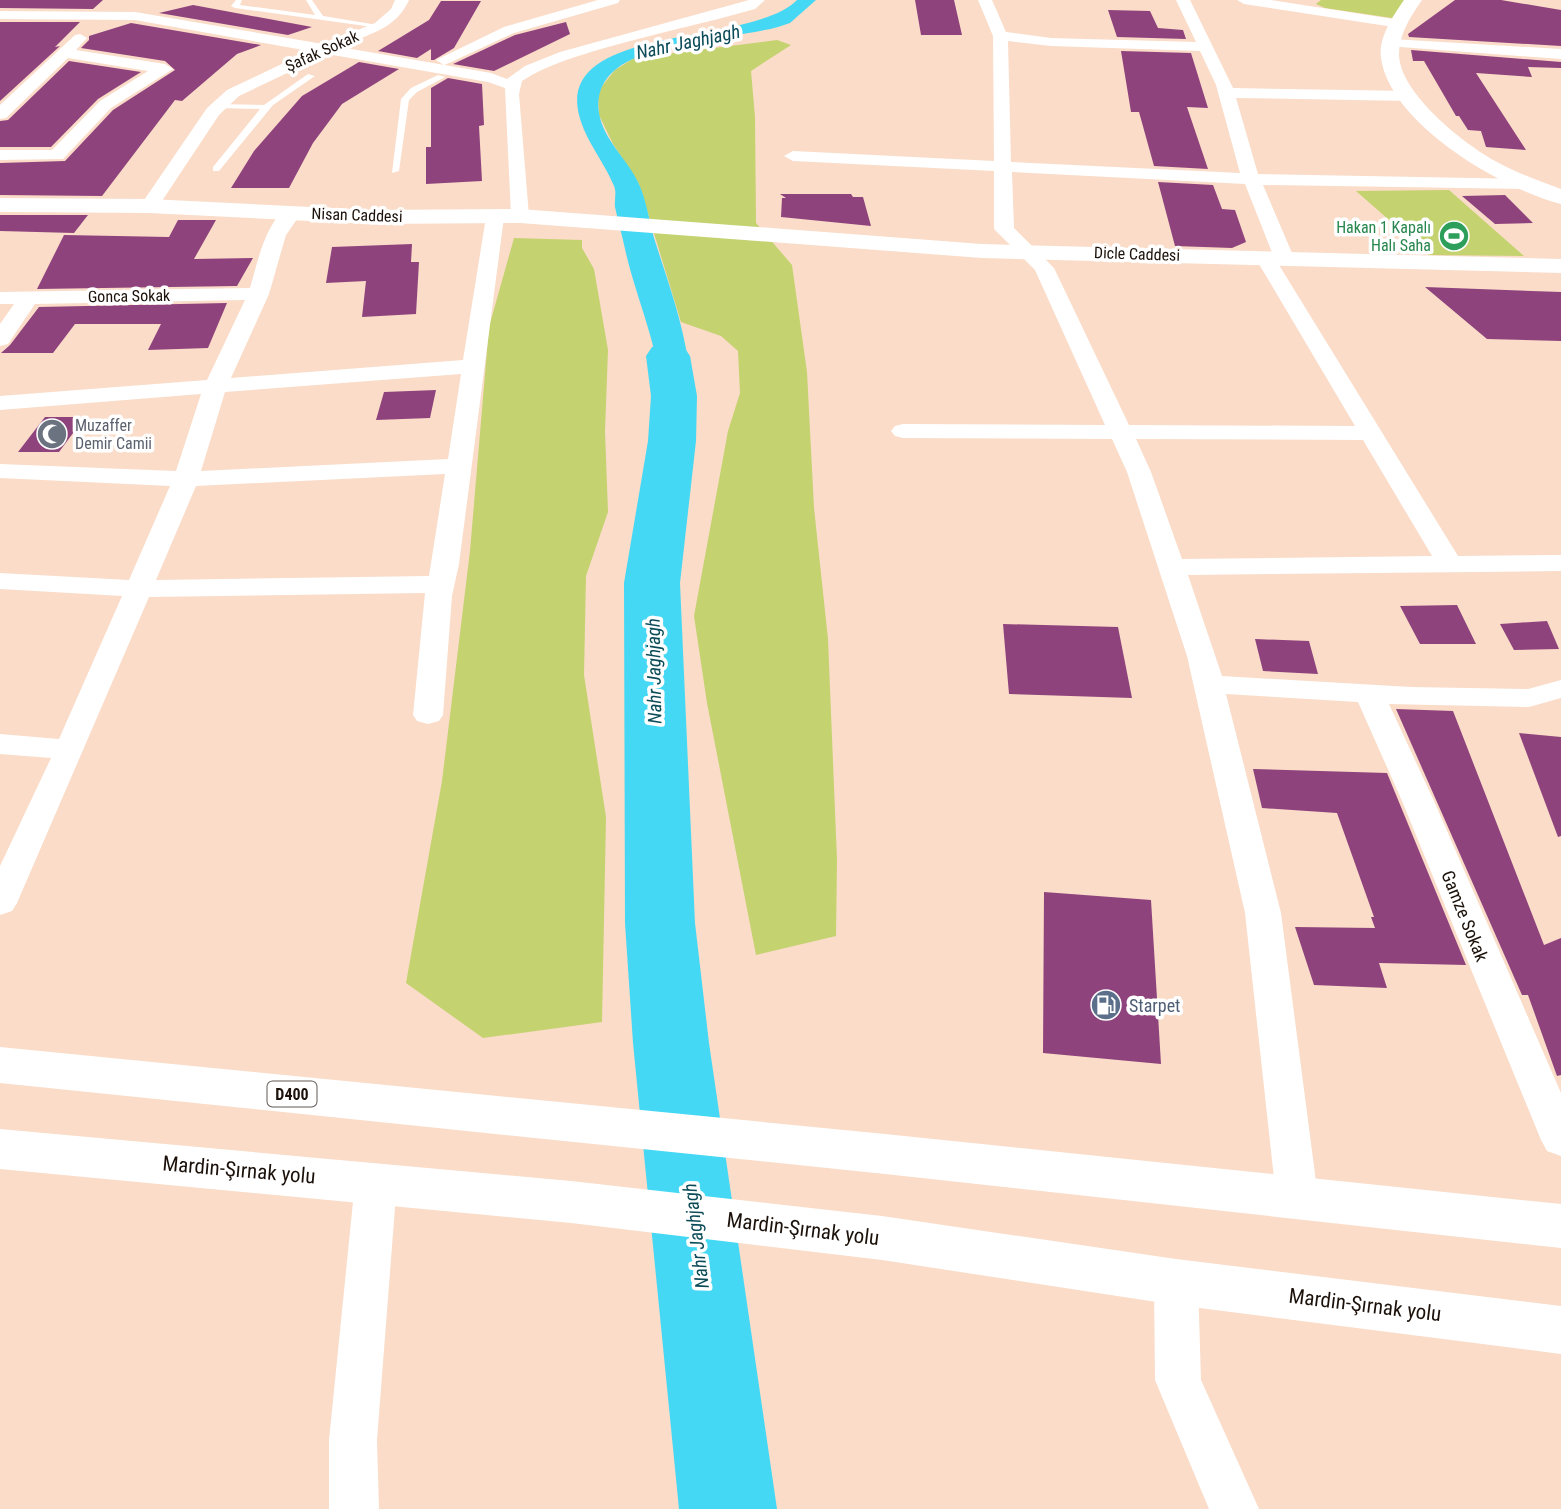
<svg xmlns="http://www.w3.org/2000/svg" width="1561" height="1509" viewBox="0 0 1561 1509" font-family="'Roboto Condensed',sans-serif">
	<rect width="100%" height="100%" fill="#fadcc8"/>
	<!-- green -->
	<path fill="#c4d270" d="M1321,0H1406L1392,18L1325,8L1316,4Z
		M777,40L791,45L751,71L755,117L756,223L792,265L807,372L814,508L828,639L837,860L836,936L756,955L707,703L694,616L728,431L740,393L738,351L721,336L681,322L639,184L613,144L599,115L598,97L602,86L615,70L634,58Z
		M1449,190L1524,256L1429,255L1356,191Z
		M514,238L582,240V248L594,269L608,350L605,431L608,512L586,576L584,675L606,817L602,1022L483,1038L406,983L442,781L470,551L489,327Z"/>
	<!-- water -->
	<path fill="#45d8f5" d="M797,0H816L790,23L778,27C733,39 649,41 615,70C602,81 596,96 599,113C603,139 627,159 638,182C646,198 649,220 654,238C676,307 698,361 689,435L672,441L660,436C660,422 662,407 661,393C659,347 635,295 625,249C622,235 618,221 615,207C614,200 617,193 614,186C604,161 586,142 579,115C556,23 751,47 797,0Z"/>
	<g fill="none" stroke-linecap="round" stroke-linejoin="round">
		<!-- river -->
		<path fill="#45d8f5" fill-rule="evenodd" d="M668,343L684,347L690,356L697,396L696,441L680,583L695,923L709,1043L777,1509H679L633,1043L625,923L624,583L648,441L651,396L646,356L652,347Z"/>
	</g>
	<!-- building -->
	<path fill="#8f437d" d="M0,0H103L93,9L0,8Z
		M915,0H954L962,35H921Z
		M1455,0H1501L1561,10V46L1409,37L1408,34Z
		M441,1H481L454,48L434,60H431V49L417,58L378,51L429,20Z
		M193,5L312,27L288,35L159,13Z
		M1108,10L1150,11L1158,28L1183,30L1186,39L1117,37Z
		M0,22H80L55,47L60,46L0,101Z
		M566,22L570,34L494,71L453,64L515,35Z
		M131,23L261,45L237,54L182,101L175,100L102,196L0,195V163L65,161L113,110L175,70L165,61L81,48L89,40V36Z
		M1411,50L1561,62V68L1528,67L1532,77L1476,73L1526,150L1486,147L1481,131L1468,130L1459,116H1456L1424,61H1413Z
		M1121,51L1191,53L1208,108L1187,107L1208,169L1154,166L1139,112H1131Z
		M69,61L141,72L98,99L51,147H0V121L8,120Z
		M359,62L399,69L342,104L313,143L289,188H231L254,151L302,96Z
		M448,78L482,84L484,125L479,126L482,181L426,184V147H431V88Z
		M1158,182L1213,185L1222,209L1235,210L1246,242L1232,248L1175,246Z
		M780,194H851L853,197H863L871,226L781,217L782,198H786Z
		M1505,195L1533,223L1495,224L1462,196Z
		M0,215H88L74,233L0,231Z
		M178,220H216L194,259L253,258L237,286L37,289L64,235L169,237Z
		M412,244L411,262H419L416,314L362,317L366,281L326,283L332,247Z
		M1425,287L1561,292V341L1487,339Z
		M227,303L208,348L148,350L161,324H75L53,353H1L10,345L39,307Z
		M436,390L430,418L376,420L384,392Z
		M45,417H85L59,452H18Z
		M1457,605L1476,644H1420L1400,606Z
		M1547,621L1559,649L1514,650L1500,624Z
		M1003,624L1118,627L1132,698L1009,694Z
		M1255,639L1309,641L1318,674L1263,671Z
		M1396,709L1453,711L1544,945L1561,938V1075L1557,1076L1528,995H1522Z
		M1519,733L1561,737V836L1558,837Z
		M1253,769L1387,773L1466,965L1379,963L1387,988L1314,985L1295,927L1375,928L1371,917H1374L1337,813L1262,808Z
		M1044,892L1151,900L1161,1064L1043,1053Z"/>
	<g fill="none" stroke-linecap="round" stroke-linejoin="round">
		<!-- lane -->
		<path fill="#fff" fill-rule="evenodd" d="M236,0H242L240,5L315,15L306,0H312L323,16L384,26L380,28L235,8L231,6Z
			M308,74L315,76L273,105L219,171H213V167L260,109L218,108L214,106L215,104L264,105Z
			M438,75L445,77L417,92L409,100L399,171L392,173L401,99L411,88Z"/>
		<!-- street -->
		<path fill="#fff" fill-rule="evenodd" d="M395,0H409C396,30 367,34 340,47L491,73L507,79L525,66L560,52L749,0H765L755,9C706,23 657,33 608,47C578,56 548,64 522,81L519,94L529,216L520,222L511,216L505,88L488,82L327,54L239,96L219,115L156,210H142L140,206L207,108L227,90L309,51L135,20L0,19V11L135,12L323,44L375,23L391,9Z
			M598,0H620L618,3L514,33L449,63L444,65L436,60L504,27Z
			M978,0H992L1006,32L1051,38L1196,42L1176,0H1190L1233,88L1410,91L1418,96L1410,101L1236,98L1258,174L1529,179L1538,184L1529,189L1263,185L1295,260L1292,264L1279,265L1458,556L1561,555V571L1188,575L1222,676L1411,687L1528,689L1561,680V698L1529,707L1389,704L1434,801L1561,1093V1156L1547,1151L1541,1140L1402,801L1358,702L1226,694L1281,913L1318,1197L1312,1209L1297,1214L1282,1209L1276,1197L1245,913L1187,656L1127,472L1112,439L903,438L895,436L891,431L895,426L903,424L1105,425L1035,270L994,229V171L793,161L784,156L793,151L994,161L993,36ZM1008,41L1051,46L1200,51L1216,85L1240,173L1011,162ZM1012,172L1245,184L1273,255H1259L1256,259L1355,426L1129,425L1054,268L1014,228ZM1136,439L1363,440L1432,556L1182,559L1151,472Z
			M1237,0H1271L1400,20L1407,24L1400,28L1244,4Z
			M80,34L87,38L76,50L165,64L173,69L111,108L63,159L0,160V150H52L100,101L148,71L68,58L6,118L0,119V105L75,35Z
			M1392,39L1561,49V59L1387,46L1385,43L1387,40Z
			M293,206L302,212L286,235L269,294L231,378L463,360L486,217L495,211L504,217L459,564L452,596L443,715L439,721L428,724L417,721L413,715L425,593L149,597L17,903L12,911L0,915V866L51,758L0,754V734L59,739L122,596L0,589V573L129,580L170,486L0,478V464L176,471L201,394L0,410V396L207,380L245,300L35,304L8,344L0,346V324L14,304H0V292L250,288C257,265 267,213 293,206ZM461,374L448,459L201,471L225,392ZM445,474L429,576L156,580L196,486Z
			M376,1165L391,1170L397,1182L377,1440L379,1509H329V1440L355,1182L361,1170Z
			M1176,1263L1191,1269L1198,1282L1201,1380L1259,1509H1209L1155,1380L1154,1282L1161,1269Z"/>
		<!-- secondary -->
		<path fill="#fff" fill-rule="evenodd" d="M1404,0H1422C1411,16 1399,34 1399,54C1399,93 1465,145 1497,162C1517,173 1539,181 1561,189V204C1502,189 1390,124 1381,58C1378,38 1393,16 1404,0Z
			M0,198L149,199L372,210L520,209L982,244L1561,259V273L982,258L520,223L372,224L149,213L0,212Z"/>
		<!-- highway -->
		<path fill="#fff" fill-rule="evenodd" d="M0,1047L885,1134L1561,1204V1248L885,1174L0,1083Z
			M0,1129L571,1181L882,1216L1176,1259L1561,1306V1354L1176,1305L882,1260L571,1223L0,1169Z"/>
	</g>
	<!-- icons -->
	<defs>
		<g id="stadium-disc" transform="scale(1.575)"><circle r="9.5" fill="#2e9e5b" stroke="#fff"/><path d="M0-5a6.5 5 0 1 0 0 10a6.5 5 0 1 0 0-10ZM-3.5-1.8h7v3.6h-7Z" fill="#fff"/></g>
		<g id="mosque-disc" transform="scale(1.575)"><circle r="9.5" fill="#6b7280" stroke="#fff"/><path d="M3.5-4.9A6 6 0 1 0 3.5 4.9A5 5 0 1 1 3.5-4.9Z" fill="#fff"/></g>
		<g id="fuel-disc" transform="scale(1.575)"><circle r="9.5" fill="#5c6f8a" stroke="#fff"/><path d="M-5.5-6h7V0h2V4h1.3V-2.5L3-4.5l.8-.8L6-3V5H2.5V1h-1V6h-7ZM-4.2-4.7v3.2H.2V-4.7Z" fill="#fff"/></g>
	</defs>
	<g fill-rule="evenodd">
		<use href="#stadium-disc" x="1454" y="236"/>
		<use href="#mosque-disc" x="52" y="434"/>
		<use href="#fuel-disc" x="1106" y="1005"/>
	</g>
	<g text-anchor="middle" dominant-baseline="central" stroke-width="7" stroke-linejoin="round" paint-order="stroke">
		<!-- far-street labels -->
		<g font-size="16" fill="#1b110a" stroke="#fff">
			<text transform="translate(322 51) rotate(-24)">Şafak Sokak</text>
			<text transform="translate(357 215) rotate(2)">Nisan Caddesi</text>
			<text transform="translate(1137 254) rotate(2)">Dicle Caddesi</text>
			<text transform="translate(129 296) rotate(-1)">Gonca Sokak</text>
		</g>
		<!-- far-leisure labels -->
		<g font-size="16" fill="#27864d" stroke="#fff" text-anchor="end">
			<text x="1431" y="227">Hakan 1 Kapalı<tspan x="1431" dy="18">Halı Saha</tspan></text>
		</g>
		<!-- far-worship labels -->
		<g font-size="16" fill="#5b616d" stroke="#fff" text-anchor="start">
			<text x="75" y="425">Muzaffer<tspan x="75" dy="18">Demir Camii</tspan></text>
		</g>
		<!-- shield labels -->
		<rect fill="#fff" stroke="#5f5854" stroke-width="2" x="267.5" y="1081.5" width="49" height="25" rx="5"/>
		<g font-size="16" font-weight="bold" fill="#1b110a">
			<text x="292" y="1094">D400</text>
		</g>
		<!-- street labels -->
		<g font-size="18" fill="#1b110a" stroke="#fff">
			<text transform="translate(1465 916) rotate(68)">Gamze Sokak</text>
		</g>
		<!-- service labels -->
		<g font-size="18" fill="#4e5e75" stroke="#fff" text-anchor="start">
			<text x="1129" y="1005">Starpet</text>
		</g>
		<!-- water labels -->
		<g font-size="19" font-style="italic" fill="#0a4b57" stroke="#fff">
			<text transform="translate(688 42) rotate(-12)">Nahr Jaghjagh</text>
			<text transform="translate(654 671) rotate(-91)">Nahr Jaghjagh</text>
			<text transform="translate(696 1236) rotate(-97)">Nahr Jaghjagh</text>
		</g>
		<!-- near-street labels -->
		<g font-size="21" fill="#1b110a" stroke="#fff">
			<text transform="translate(239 1170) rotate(5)">Mardin-Şırnak yolu</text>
			<text transform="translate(803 1229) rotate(7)">Mardin-Şırnak yolu</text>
			<text transform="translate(1365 1305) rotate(7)">Mardin-Şırnak yolu</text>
		</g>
	</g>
</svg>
